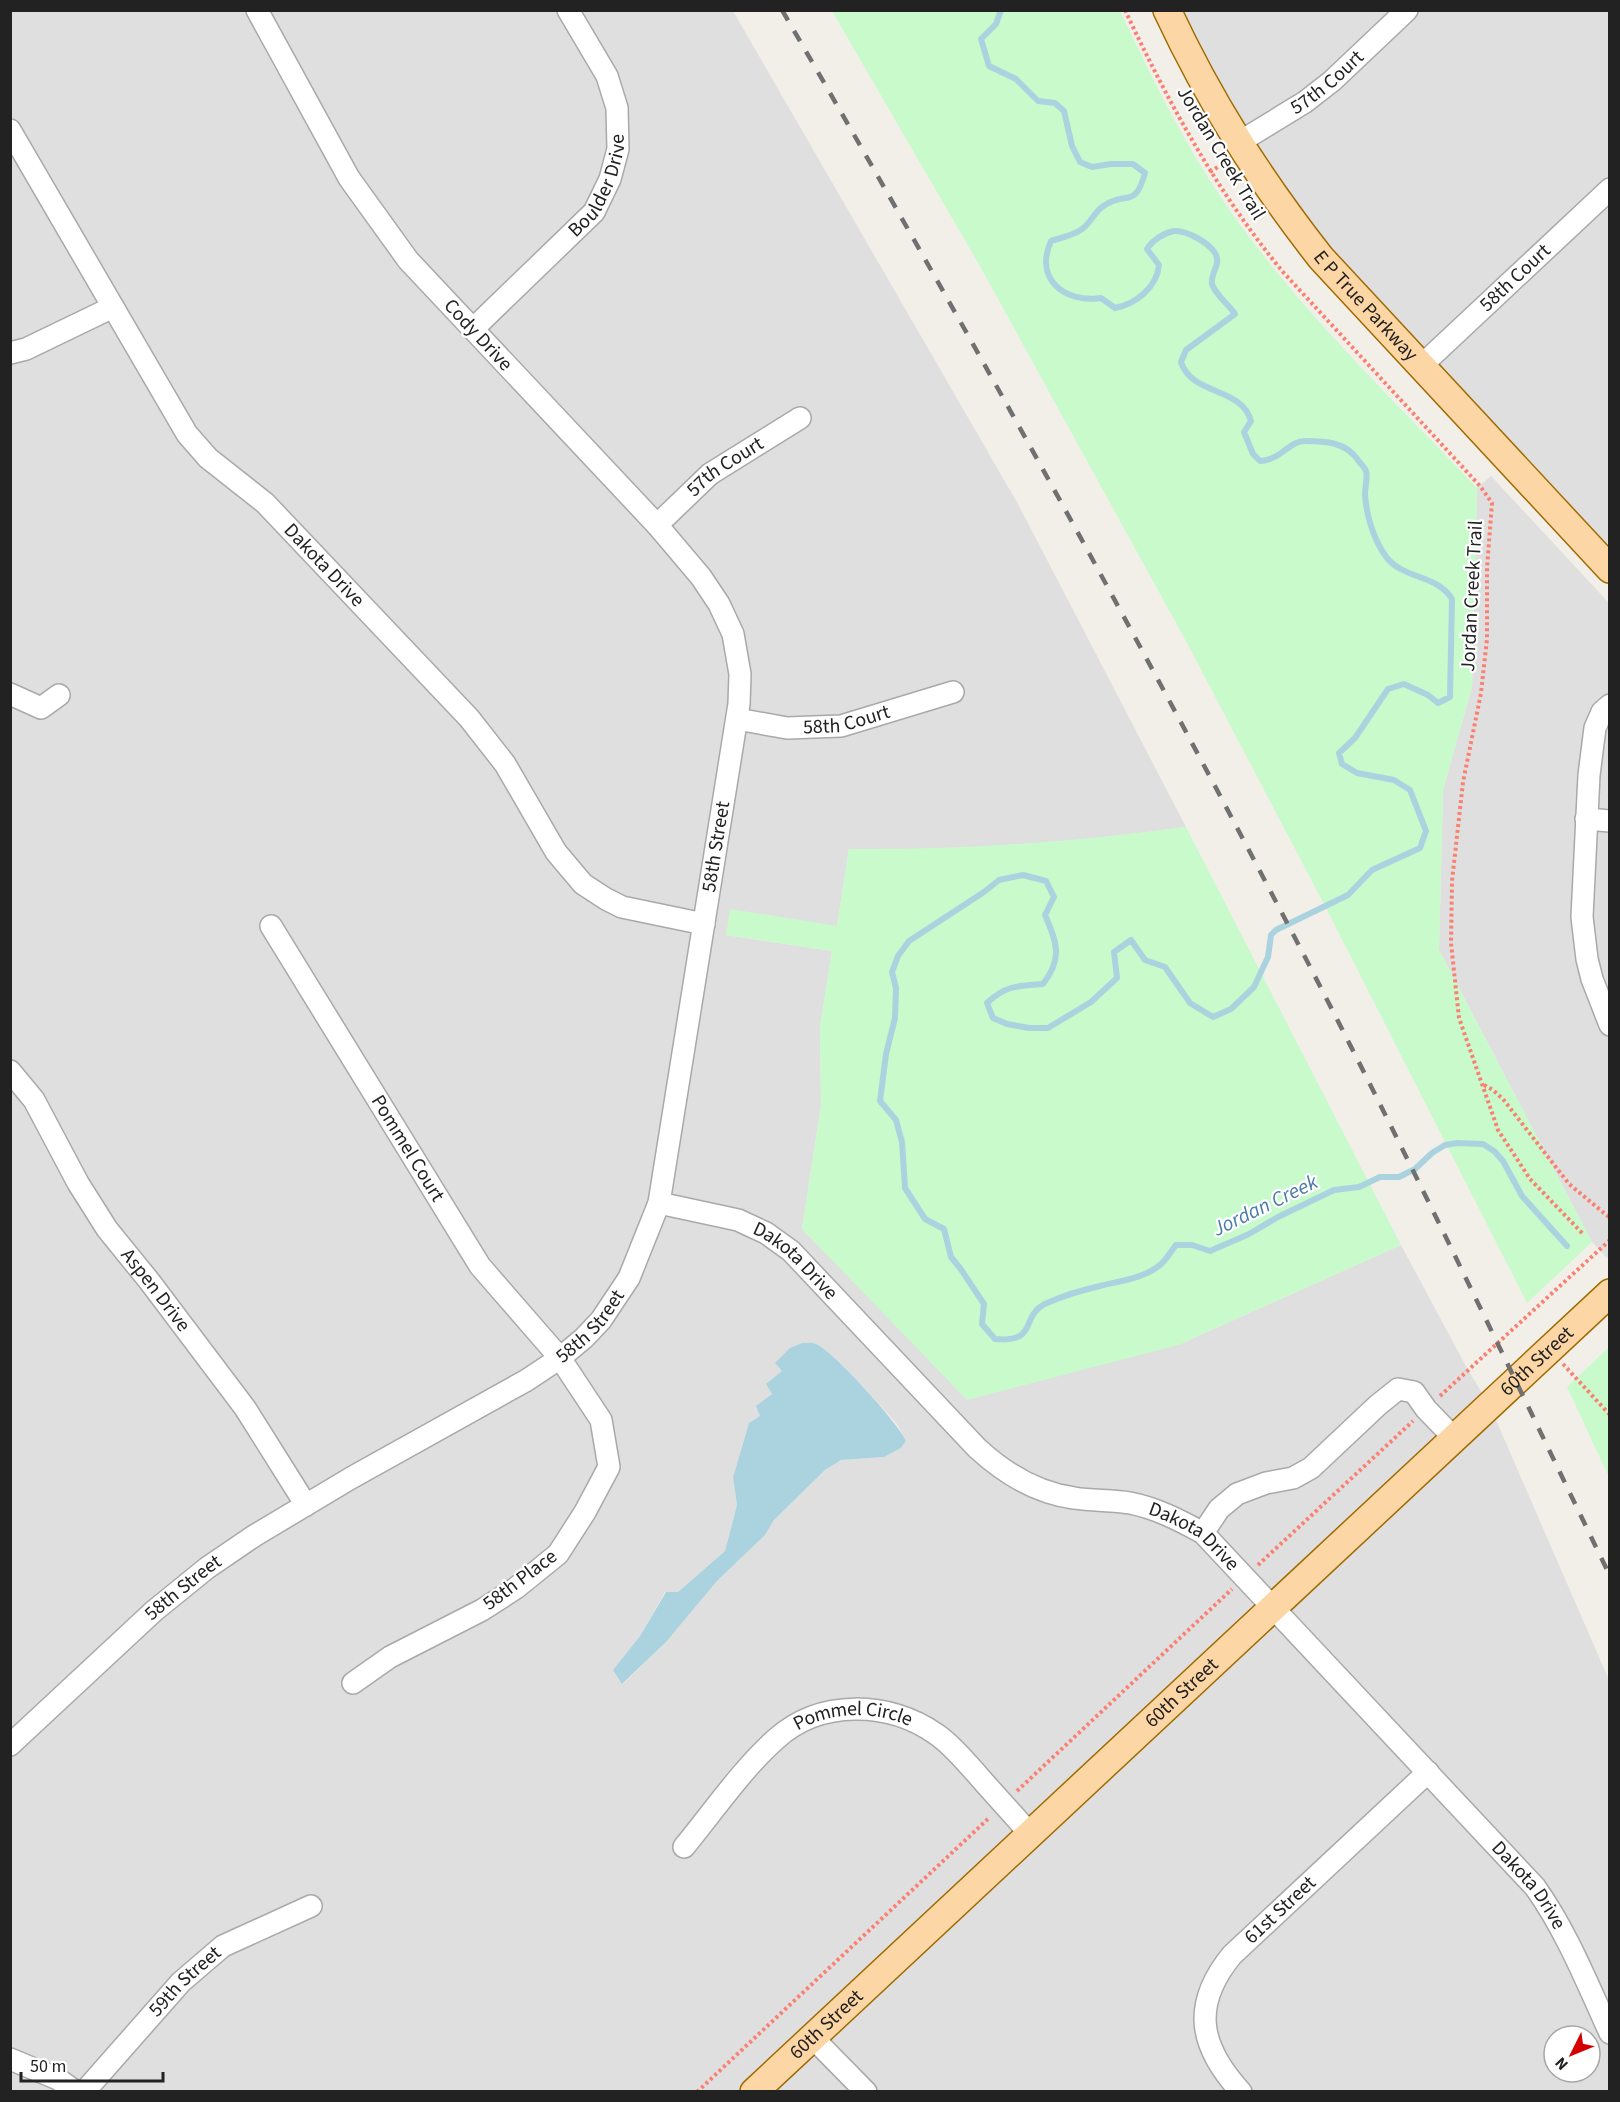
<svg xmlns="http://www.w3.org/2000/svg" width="1620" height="2102" viewBox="0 0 1620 2102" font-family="'Source Sans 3',sans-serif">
	<rect width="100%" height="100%" fill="#f2efe9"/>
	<!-- residential -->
	<path fill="#e0dfdf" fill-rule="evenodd" d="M11,11H733L1018,504L1186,827L1088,840L927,850L849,849L837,926L726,935L832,951L820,1027L821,1105L802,1229L812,1239L1178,1345L1401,1245L1468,1370L1489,1404L1609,1680V2091L11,2092ZM824,1349L868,1392L897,1424L906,1441L901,1448L884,1457L841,1460L825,1470L774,1520L765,1535L717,1581L666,1642L623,1684L613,1670L640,1636L665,1592H678L725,1551L737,1505L733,1477L746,1432L760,1416L783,1371L776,1363ZM1554,2036H1590V2072H1554Z
		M1167,11H1609V569L1358,299Z
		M1491,476L1609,603L1610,1256L1607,1258L1592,1242L1439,950L1443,790L1472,687L1477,488Z"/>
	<!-- park -->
	<path fill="#c8facc" d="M832,11H1120C1151,76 1183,142 1224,202C1296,307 1390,396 1477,488L1472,687L1443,790L1439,950L1592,1242L1527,1303L1325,906L1187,643L981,268Z
		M1186,827L1401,1245L1178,1345L967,1400L802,1229L821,1105L820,1027L832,951L726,935L730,909L837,926L849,849C963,850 1073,842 1186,827Z
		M1609,1347V1477L1567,1387Z"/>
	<!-- water -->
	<path fill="#aad3df" d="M802,1343C806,1343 812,1342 816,1344C832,1350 900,1425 906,1441L901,1448L884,1457L841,1460L825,1470L774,1520L765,1535L717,1581L666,1642L622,1684L613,1670L640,1636L666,1592H678L725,1551L737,1505L733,1477L749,1423L760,1416L756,1406L772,1394L766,1384L782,1371L775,1363L790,1348Z"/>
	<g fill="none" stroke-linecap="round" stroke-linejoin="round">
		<!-- stream -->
		<path stroke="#aad3df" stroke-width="6" d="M1001,10L996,24L981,39L989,66L1016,79L1038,101L1055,103L1064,111L1072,146L1080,162L1092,167L1111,164H1133L1145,173C1135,209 1127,191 1105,205C1095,210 1091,223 1082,229C1075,235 1060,238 1051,241C1034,279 1064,303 1101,298L1115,308C1136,304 1157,287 1159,265L1147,249C1152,241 1163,233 1174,231C1186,230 1208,242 1215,253C1222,264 1210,273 1212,284C1214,293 1229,305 1235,314L1186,350L1181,362C1192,396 1241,386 1251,421L1244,432L1253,454L1260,461C1281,460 1289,441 1305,441C1325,441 1346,442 1358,460C1360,463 1365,468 1366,471C1368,477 1365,487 1365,494C1366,515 1374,541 1387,558C1404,579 1438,575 1452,599L1450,697L1438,703L1428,695L1404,684L1388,689L1355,738L1339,753L1342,764L1357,773L1394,780L1410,790L1426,831L1420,848L1372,870L1348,895L1276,930L1271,935L1268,957L1254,987L1231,1009L1213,1017L1190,1003L1165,967L1145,960L1131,940L1114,952L1117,978L1091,1002L1048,1028H1029L1007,1024L993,1018L987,1003C1006,985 1018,986 1043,984C1063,958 1057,943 1045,915L1054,897L1046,881L1023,875L999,880L984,892L909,941L898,956L892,972L896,988L895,1018L886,1054L880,1101L896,1120L902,1142L905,1188L925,1219L944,1229L951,1257L960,1268L984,1304L982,1324L995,1339C1040,1343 1019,1315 1047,1303C1063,1296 1082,1290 1100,1286C1120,1281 1146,1278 1161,1264C1167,1259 1171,1251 1176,1245H1192L1210,1251L1249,1234L1278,1217L1334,1190L1359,1187L1380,1177H1399L1415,1169L1432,1153L1445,1145L1457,1143L1483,1144L1494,1151L1503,1161L1522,1196L1567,1246"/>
		<!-- minor casing -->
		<g stroke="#a9a9a9" stroke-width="24">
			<g id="minor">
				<path id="s1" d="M10,130L187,434L208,458L265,503L469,718L505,764L556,852L583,884L606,899L622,907L704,924"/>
				<path id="s2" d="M1238,143L1305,102L1332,81L1407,10"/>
				<path id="s3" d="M473,329L594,212L610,179L618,149L617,108L607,76L568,10"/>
				<path d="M10,353L26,349L113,307"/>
				<path id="s4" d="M1421,366L1610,189"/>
				<path id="s5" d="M657,525L710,474L800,418"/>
				<path d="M10,694L41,708L59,695"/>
				<path d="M1610,705L1602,712L1595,728L1589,775L1582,917L1587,959L1592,979L1610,1025"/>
				<path id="s6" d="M737,719L787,728L841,726L953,692"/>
				<path d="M1586,819L1610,821"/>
				<path id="s7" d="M271,926L480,1266L560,1358L601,1420L609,1467L585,1512L558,1554L516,1588L482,1610L390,1657L353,1683"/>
				<path id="s8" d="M10,1071L34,1100L78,1183L107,1229L150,1282L245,1408L306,1505"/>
				<path id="s9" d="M659,1203L738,1220L766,1233L791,1251L977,1448C1004,1473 1036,1493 1074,1498C1093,1501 1112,1500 1130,1503C1156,1508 1179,1520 1203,1533L1535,1887C1567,1932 1587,1983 1610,2033"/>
				<path d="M1203,1533L1219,1509L1237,1494L1266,1483L1293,1478L1311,1468L1378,1405L1398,1389L1414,1392L1426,1409L1453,1437"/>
				<path id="s10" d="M10,1745L154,1611L207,1568L254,1536L351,1478L527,1380L560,1358L584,1338L601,1320L629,1278L659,1203L739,704L740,674L733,634L719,604L701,577L657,525L408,260L349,178L257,10"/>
				<path id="s11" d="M684,1847C712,1813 743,1768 776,1739C820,1699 889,1701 936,1734C951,1744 963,1759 975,1772C993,1793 1012,1813 1030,1834"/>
				<path d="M812,2037L866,2092"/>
				<path d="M10,2059L58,2079L76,2092"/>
				<path id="s12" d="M84,2092L181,1982L223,1946L311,1906"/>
				<path id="s13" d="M1241,2092C1199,2046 1191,2005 1232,1955L1428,1772"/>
			</g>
		</g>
		<!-- major casing -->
		<g stroke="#a06b00" stroke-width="30">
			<g id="major">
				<path id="s14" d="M1167,10C1210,102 1259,179 1321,258L1610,569"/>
				<path id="s15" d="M754,2092L1610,1293"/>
			</g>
		</g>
		<!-- path -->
		<path stroke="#fa8072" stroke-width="4" stroke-dasharray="3 3" stroke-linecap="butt" d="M1125,10C1169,104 1217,192 1283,272L1480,486L1492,503L1487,568V639L1481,693L1463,782L1452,881L1451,943L1459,1018L1498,1130L1530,1179L1584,1235
			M1210,172L1227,161
			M1484,1085L1493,1090L1503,1099L1569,1184L1610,1218
			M1563,1364L1610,1415
			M1440,1396L1610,1240
			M1258,1565L1413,1421
			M1017,1791L1232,1589
			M697,2092L990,1817"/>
		<!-- minor -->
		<use href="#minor" stroke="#fff" stroke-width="21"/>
		<!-- major -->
		<use href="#major" stroke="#fcd6a4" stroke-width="27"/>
		<!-- rail -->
		<path stroke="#707070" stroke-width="4.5" stroke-dasharray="12 12" stroke-linecap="butt" d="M782,10C952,303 1117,598 1274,898C1392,1121 1500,1349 1610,1576"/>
	</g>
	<g text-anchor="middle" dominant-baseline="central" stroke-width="4.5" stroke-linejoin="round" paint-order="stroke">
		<!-- street labels -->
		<g font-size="20" fill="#222" stroke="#fff">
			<text stroke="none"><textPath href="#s2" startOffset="108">57th Court</textPath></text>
			<text transform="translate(1221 153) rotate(59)">Jordan Creek Trail</text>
			<text stroke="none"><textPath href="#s3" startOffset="194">Boulder Drive</textPath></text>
			<text stroke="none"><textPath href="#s4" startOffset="129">58th Court</textPath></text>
			<text stroke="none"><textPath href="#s14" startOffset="358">E P True Parkway</textPath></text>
			<text transform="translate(478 335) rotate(47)">Cody Drive</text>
			<text stroke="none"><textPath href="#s5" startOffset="90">57th Court</textPath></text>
			<text stroke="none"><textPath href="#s1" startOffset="542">Dakota Drive</textPath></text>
			<text transform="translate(1472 596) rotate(-87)">Jordan Creek Trail</text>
			<text stroke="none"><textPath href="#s6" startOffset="111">58th Court</textPath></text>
			<text stroke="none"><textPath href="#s10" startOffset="1224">58th Street</textPath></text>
			<text stroke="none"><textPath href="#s7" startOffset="261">Pommel Court</textPath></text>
			<text stroke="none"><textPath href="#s9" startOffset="152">Dakota Drive</textPath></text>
			<text stroke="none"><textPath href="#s8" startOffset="264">Aspen Drive</textPath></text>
			<text stroke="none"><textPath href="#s10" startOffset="720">58th Street</textPath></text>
			<text stroke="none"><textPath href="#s15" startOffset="1071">60th Street</textPath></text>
			<text stroke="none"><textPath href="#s9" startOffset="654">Dakota Drive</textPath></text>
			<text transform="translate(520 1580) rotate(-37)">58th Place</text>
			<text stroke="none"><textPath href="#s10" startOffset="234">58th Street</textPath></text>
			<text stroke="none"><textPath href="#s15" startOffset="585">60th Street</textPath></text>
			<text stroke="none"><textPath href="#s11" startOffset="226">Pommel Circle</textPath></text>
			<text stroke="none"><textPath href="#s9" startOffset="1140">Dakota Drive</textPath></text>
			<text stroke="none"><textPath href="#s13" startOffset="220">61st Street</textPath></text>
			<text stroke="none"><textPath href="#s12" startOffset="150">59th Street</textPath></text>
			<text stroke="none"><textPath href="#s15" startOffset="99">60th Street</textPath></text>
		</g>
		<!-- water labels -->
		<g font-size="21" font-style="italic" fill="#4a7aab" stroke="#fff">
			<text transform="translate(1265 1205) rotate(-26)">Jordan Creek</text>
		</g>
	</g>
	<!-- border -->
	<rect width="1620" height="2102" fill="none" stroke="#222222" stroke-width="24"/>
	<!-- north arrow -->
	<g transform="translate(1572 2054) rotate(227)"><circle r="28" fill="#ffffff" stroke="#a7a7a7" stroke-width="1.5"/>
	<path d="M0-4.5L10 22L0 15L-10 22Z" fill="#d40000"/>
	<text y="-9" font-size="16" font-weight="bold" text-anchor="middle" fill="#222222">N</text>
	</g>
	<!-- scale -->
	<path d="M21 2072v9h142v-9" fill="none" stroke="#222222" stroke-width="3"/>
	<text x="30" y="2072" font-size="18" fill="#222222" stroke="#ffffff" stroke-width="4.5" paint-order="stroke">50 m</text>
</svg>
